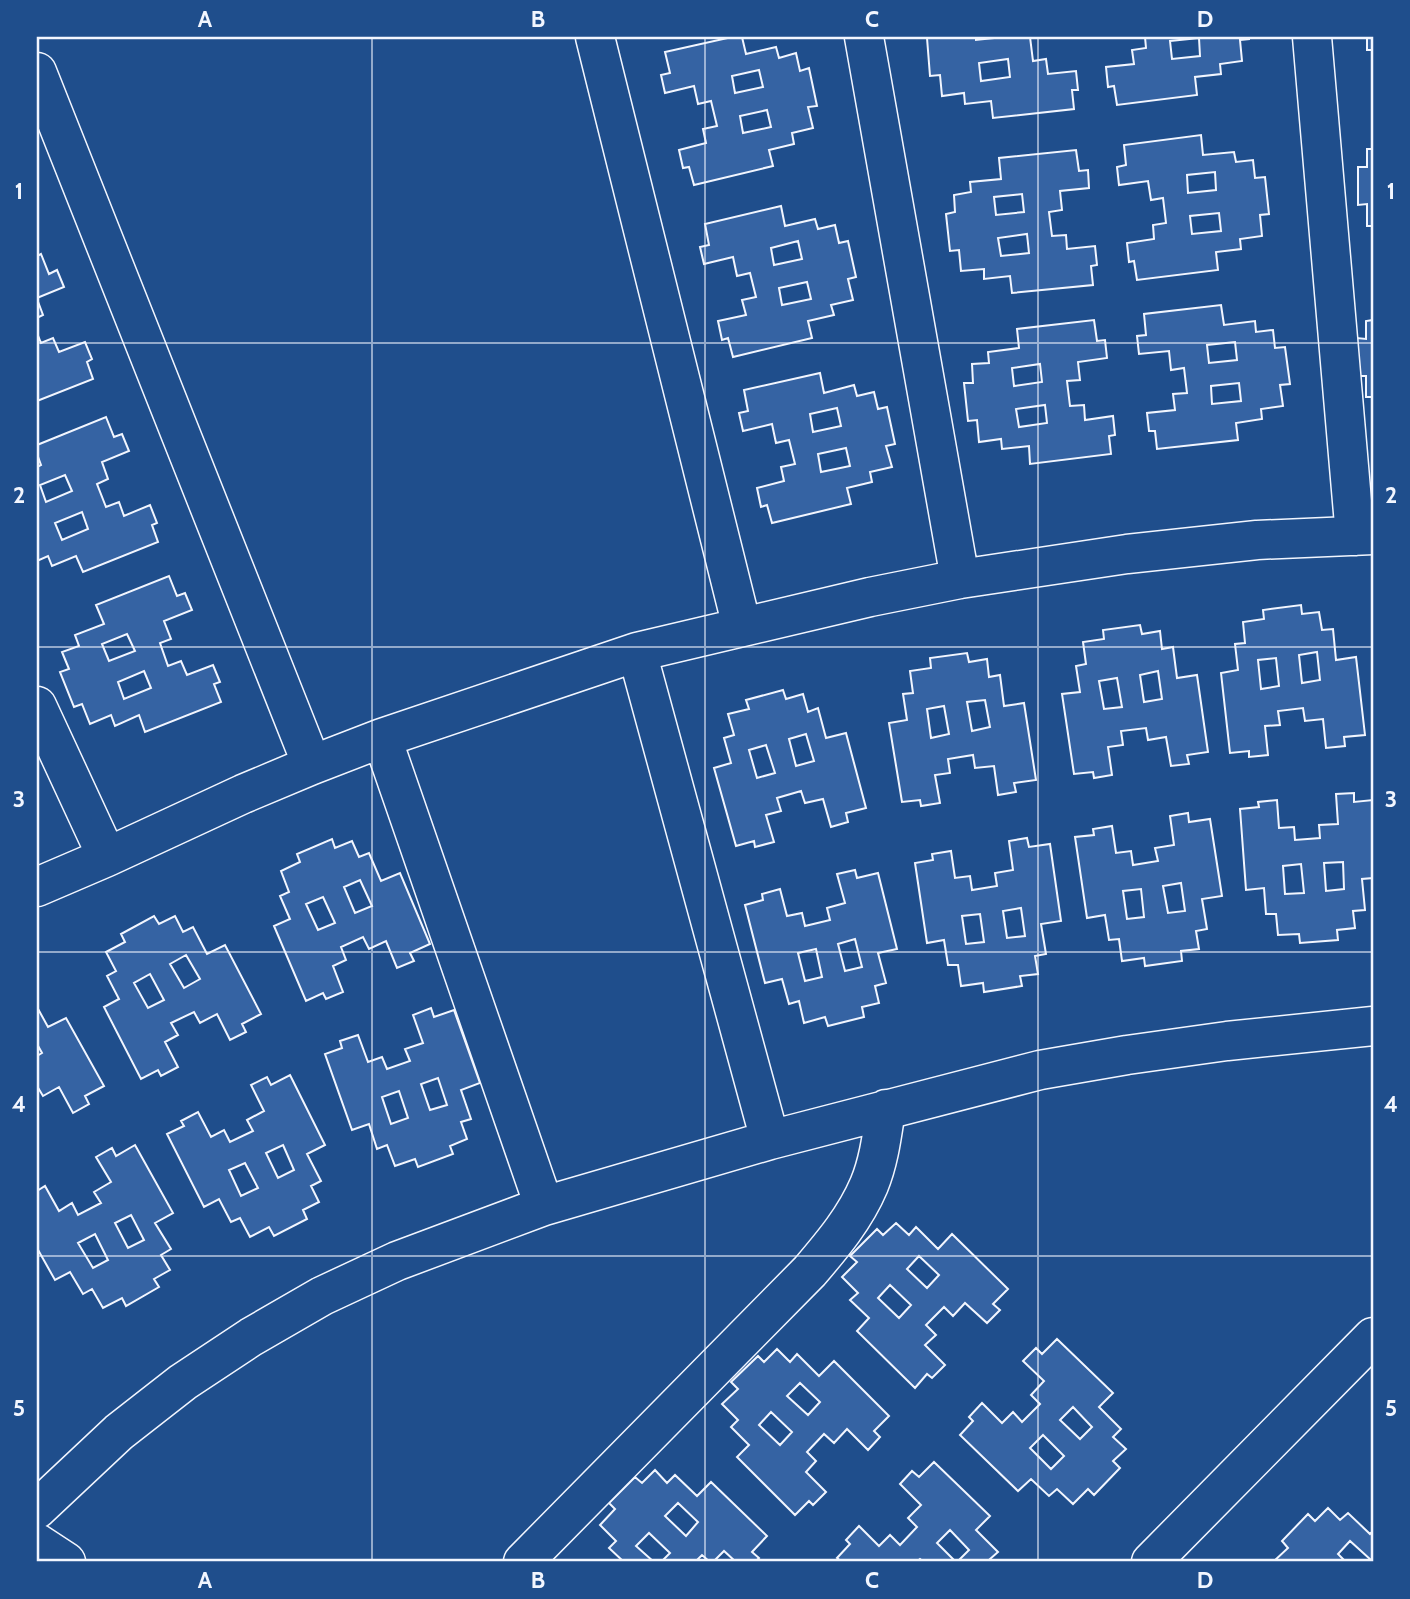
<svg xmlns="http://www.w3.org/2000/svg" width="1410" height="1599" viewBox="0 0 1410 1599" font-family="Cabin,sans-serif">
	<rect width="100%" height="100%" fill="#1f4e8c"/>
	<!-- building -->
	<path fill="#3563a3" stroke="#f2f6ff" stroke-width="2" fill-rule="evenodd" d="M732,37H742L746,54L776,47L779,58L796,53L800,71L809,68L817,106L808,107L813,128L792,133L794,144L769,150L773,166L694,185L689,167L683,168L679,150L706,143L703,129L717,126L711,101L698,104L694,86L665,93L661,75L670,73L665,52ZM759,70L763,87L735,93L732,76ZM767,110L771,127L743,133L740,116Z
		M936,37H976V40L1004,37H1030L1033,61L1046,59L1048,74L1076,71L1078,90H1072L1074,109L993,118L991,101L965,104L964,93L942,96L940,75L930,76L927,38ZM1008,59L1010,77L981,81L979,63Z
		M1145,37H1249V39L1240,40L1242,61L1220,64L1221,74L1195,77L1197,95L1117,105L1114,86L1108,87L1106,67L1134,64L1132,50L1146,48ZM1199,38L1200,56L1172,59L1170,41Z
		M1367,37H1373V50H1367Z
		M1201,135L1203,155L1234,152L1236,162L1253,160L1255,178L1265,177L1269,214L1260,215L1262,236L1240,239L1241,249L1216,252L1218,270L1137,280L1134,261L1129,262L1127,243L1154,239L1153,225L1166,223L1163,198L1151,200L1148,181L1119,185L1117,167L1126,165L1124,145ZM1215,172L1216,190L1188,193L1187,175ZM1219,213L1221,231L1192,234L1190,216Z
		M1367,149H1373V226H1367V204L1358,205V167H1367Z
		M1076,150L1079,171L1088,170L1089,188L1060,191L1062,210L1049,212L1052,236L1066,235L1067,249L1095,246L1097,265L1091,266L1093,285L1012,293L1010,276L984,279V269L961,271L959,250L950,251L946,214L955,212L954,195L971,192L970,182L1001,179L999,158ZM1022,194L1024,212L996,215L994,197ZM1027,234L1029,253L1001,256L998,238Z
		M781,206L785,226L815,219L818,229L835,225L839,243L848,241L856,277L848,279L853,300L831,305L834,315L808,321L812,338L733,357L728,338L722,340L718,321L746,315L742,300L756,297L750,273L737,276L733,257L704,264L700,247L709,245L705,224ZM798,241L802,259L774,265L771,248ZM807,282L811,299L782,305L779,288Z
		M41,254L49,274L57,270L64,287L37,298V256Z
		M37,299L43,315L37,318Z
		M1221,305L1224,325L1255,321L1256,332L1273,330L1275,348L1285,347L1290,384L1280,385L1283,406L1261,409L1262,419L1236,423L1238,440L1157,449L1155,431H1149L1147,413L1175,410L1173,394L1187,393L1184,368L1171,370L1169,351L1139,354L1137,336L1146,335L1144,314ZM1235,342L1237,360L1209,363L1207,345ZM1239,383L1241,401L1212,404L1211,386Z
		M1094,320L1097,341L1105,340L1107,358L1078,362L1080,380L1067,381L1070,406L1084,405L1085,420L1113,416L1115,435L1109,436L1111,454L1030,464L1029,446L1002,449L1001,439L979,442L977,420L968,421L964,383H973L972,364L989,363L988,352L1019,348L1017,329ZM1040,364L1042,382L1014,386L1012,368ZM1045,405L1047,423L1019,427L1016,409Z
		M1373,320V397H1366V376H1357V338L1366,339V321Z
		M37,333L41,343L53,338L59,352L85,342L92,359L87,362L93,379L37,401Z
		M820,373L824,393L854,385L857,396L874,392L878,409L887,407L895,444L886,446L892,467L870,472L872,482L847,488L851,504L772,523L767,505L761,507L757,488L784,481L781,467L795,464L789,440L776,443L772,424L743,431L739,413L748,411L744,390ZM837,408L841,426L813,432L810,414ZM846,448L850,466L821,472L818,454Z
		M106,417L114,437L122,434L129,451L102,462L108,479L97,484L106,507L119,502L124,516L150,505L157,523L152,525L158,542L83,572L76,556L52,566L48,556L37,561V467L41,465L37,454V445ZM65,475L72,491L46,502L40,485ZM82,512L88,529L62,540L55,523Z
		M169,576L177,596L185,593L192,610L164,621L171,639L160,643L168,666L181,661L187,675L213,665L220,682L214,684L221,702L145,732L139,715L115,726L111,715L90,724L82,704L74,707L60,672L69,669L62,652L79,646L75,635L104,624L96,605ZM127,634L135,651L109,661L102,644ZM144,671L151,688L124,699L118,682Z
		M1301,605L1302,614L1319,612L1322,630L1333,629L1336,660L1356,657L1365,735L1344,737L1345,746L1326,748L1323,719L1305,721L1303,708L1278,711L1280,725L1265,726L1268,755L1249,757V751L1230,753L1221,673L1238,670L1235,644L1245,643L1243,622L1264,619L1263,610ZM1317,652L1320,680L1302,683L1299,655ZM1276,658L1279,686L1261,689L1258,660Z
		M1140,625L1142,634L1160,631L1162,649L1173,647L1177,678L1197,675L1208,752L1187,755L1189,764L1171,766L1166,737L1148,740L1146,728L1121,731L1123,745L1108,747L1112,775L1094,778L1093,772L1074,774L1062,694L1080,692L1076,666L1086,664L1083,642L1104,639L1103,630ZM1158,671L1162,699L1144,702L1140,675ZM1117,678L1122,707L1104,709L1099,681Z
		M967,653L969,662L987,659L989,677L1000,675L1004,706L1024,703L1036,780L1014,783L1016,792L998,795L994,766L975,768L973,755L948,759L950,773L935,775L940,803L921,806L920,800L902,802L889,723L907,720L903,694L913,693L910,671L931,668L930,658ZM985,700L990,727L972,731L967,702ZM944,706L949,734L931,738L927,709Z
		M783,690L786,699L803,694L808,712L818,708L826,738L846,733L866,808L846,813L848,822L831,827L823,799L805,803L801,791L777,798L781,811L766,815L774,842L755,847L754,841L736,846L714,768L731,763L724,738L734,735L728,714L749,709L746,700ZM806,734L814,761L796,766L789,739ZM766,745L775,773L757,778L749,750Z
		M1354,793V802L1373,800V878L1362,879L1365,910L1353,911L1355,928L1337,930L1338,940L1300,943L1299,934L1278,935L1276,914H1266L1264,888L1246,890L1240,809L1259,807L1258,802L1277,800L1279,828L1294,827L1295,840L1320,838L1319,825L1338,824L1336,794ZM1343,862L1344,889L1326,891L1324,863ZM1301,864L1304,893L1285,894L1283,866Z
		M1188,813L1189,822L1210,819L1222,896L1202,899L1207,929L1196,931L1199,949L1181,951L1182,961L1145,966L1144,958L1122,961L1119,939L1109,940L1105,915L1087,918L1075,837L1094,835L1093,829L1112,826L1116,853L1131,851L1133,865L1158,861L1155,848L1174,845L1170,816ZM1181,883L1185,911L1168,913L1163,886ZM1141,889L1144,917L1127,919L1123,891Z
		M1027,838L1029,847L1050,844L1061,921L1041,924L1046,954L1035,956L1038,974L1020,976L1022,986L984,992L983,983L961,986L958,965H948L944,940L927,943L915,863L933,860L932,854L951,851L955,878L970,876L972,890L997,886L995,873L1013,870L1009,841ZM1021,908L1025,936L1007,938L1003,911ZM980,914L984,942L966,944L962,916Z
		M332,839L335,848L352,841L359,857L369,853L381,881L400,873L430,944L410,953L414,961L397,968L386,941L369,949L363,937L341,947L346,960L333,966L343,992L326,999L323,993L306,1001L274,926L290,919L280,896L289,892L281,871L300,862L297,854ZM360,880L372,906L355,913L344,887ZM323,897L335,923L318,930L306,904Z
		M855,870L857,878L878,873L897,949L878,953L886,983L875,986L879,1003L862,1007L864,1017L828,1026L825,1017L804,1023L799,1001L789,1004L782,979L765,983L745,905L763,900L762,894L780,889L787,916L802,913L805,926L830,920L827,908L845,903L837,874ZM855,939L862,967L845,971L838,944ZM816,949L822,977L805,981L798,953Z
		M154,916L159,924L175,916L183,932L193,927L207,954L225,945L261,1014L242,1024L246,1032L230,1040L217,1014L200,1023L194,1012L171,1023L178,1035L165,1042L178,1067L161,1076L158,1070L141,1079L104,1007L119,999L107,976L116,971L106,952L125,942L121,934ZM186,955L200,979L184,988L170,964ZM150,974L164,1000L148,1008L134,983Z
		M37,1007L48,1027L66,1018L104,1086L85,1096L89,1104L73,1113L59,1087L43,1096L37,1086V1056L42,1053L37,1044Z
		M431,1008L434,1017L454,1010L480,1083L461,1090L471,1119L461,1122L467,1139L450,1146L453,1154L418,1167L415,1159L395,1166L387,1145L377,1149L369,1124L352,1130L325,1054L342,1048L340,1041L358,1035L368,1062L382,1057L387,1069L410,1061L405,1049L423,1043L413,1015ZM438,1078L447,1105L430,1110L421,1084ZM399,1091L408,1118L391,1124L382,1097Z
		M290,1075L325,1145L307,1154L321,1181L311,1186L319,1202L303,1210L307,1219L274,1236L269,1227L250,1237L240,1218L231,1222L219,1199L204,1207L167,1134L184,1126L181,1121L198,1112L211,1137L224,1130L230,1142L253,1131L247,1120L264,1111L251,1085L267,1077L271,1085ZM283,1145L294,1170L278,1178L266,1153ZM245,1163L258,1188L241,1196L229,1170Z
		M135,1145L173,1213L155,1223L171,1249L161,1255L170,1270L154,1279L159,1287L126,1306L122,1298L103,1308L92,1289L83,1294L70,1272L55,1280L37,1248V1191L45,1186L59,1211L72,1203L78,1215L101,1203L94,1192L111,1182L96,1157L112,1148L116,1156ZM131,1215L144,1240L128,1248L115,1223ZM95,1234L108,1260L93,1268L78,1243Z
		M896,1223L909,1235L916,1227L938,1249L952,1234L1008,1289L993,1304L1000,1310L987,1323L965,1303L953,1316L944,1307L926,1325L936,1335L925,1345L945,1365L932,1378L927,1374L915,1388L857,1331L869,1318L850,1300L858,1293L842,1277L857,1262L850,1256L877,1229L883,1235ZM919,1256L939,1275L927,1288L907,1269ZM890,1285L911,1305L899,1318L878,1298Z
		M1057,1339L1113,1393L1099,1407L1121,1429L1113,1437L1126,1449L1113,1461L1120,1468L1094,1495L1088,1489L1073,1504L1057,1489L1049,1496L1031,1479L1018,1491L960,1435L973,1421L969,1417L982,1403L1002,1423L1013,1412L1022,1422L1040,1404L1031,1395L1044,1381L1023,1361L1036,1348L1042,1354ZM1073,1407L1092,1427L1080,1439L1060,1420ZM1043,1435L1064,1456L1051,1469L1030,1448Z
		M777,1349L790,1362L797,1354L819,1376L834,1361L889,1416L874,1431L880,1437L868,1450L847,1429L834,1443L824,1434L807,1452L816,1461L806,1472L826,1492L813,1505L809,1501L795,1515L737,1457L749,1445L731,1427L738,1420L722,1404L738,1389L731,1382L758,1356L764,1362ZM800,1383L820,1402L808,1415L787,1396ZM771,1412L792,1432L780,1445L759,1425Z
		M934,1462L990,1516L976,1530L998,1552L990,1559L993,1562H957L969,1550L950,1530L937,1543L956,1562H924L920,1559L916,1562H842L837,1558L850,1544L846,1540L859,1526L879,1546L890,1535L900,1545L917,1527L908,1518L921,1505L900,1484L912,1471L919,1477Z
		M655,1470L667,1483L675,1475L697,1496L711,1482L767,1536L752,1552L759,1558L755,1562H736L724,1551L713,1562H710L702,1555L695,1562H661L670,1553L649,1533L636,1546L654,1562H624L609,1548L616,1541L600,1525L615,1509L609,1503L635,1477L642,1483ZM678,1503L698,1522L686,1536L665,1516Z
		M1328,1508L1340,1520L1348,1513L1370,1534L1373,1531V1562H1369L1371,1560L1350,1541L1338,1554L1346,1562H1273L1288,1548L1282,1541L1308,1514L1315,1521Z"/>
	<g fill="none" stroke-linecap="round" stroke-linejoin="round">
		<!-- minor casing -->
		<g stroke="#f2f6ff" stroke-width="41">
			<path id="minor" d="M595,37L742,627
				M864,37L960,579
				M1312,37L1355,536
				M37,72L312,765
				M637,652L770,1140
				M37,706L107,857
				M382,738L544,1206
				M37,887L107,857L243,794L312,765L382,738L637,652L870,597L960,579L1127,554L1257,540L1373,535
				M37,1509L119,1432L183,1382L251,1337L322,1296L397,1261L544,1206L770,1140L1040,1070L1127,1055L1227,1041L1373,1026
				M37,1543L66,1562
				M523,1562L810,1271C833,1244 855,1218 869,1185C879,1161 882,1135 886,1109
				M1151,1562L1373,1337"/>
		</g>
		<!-- minor -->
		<use href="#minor" stroke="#1f4e8c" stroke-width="38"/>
	</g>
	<!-- grid -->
	<path fill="none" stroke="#f2f6ff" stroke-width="2" stroke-opacity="0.55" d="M372,37V1562M705,37V1562M1038,37V1562M37,343H1373M37,647H1373M37,952H1373M37,1256H1373"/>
	<!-- border -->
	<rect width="1410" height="1599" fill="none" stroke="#1f4e8c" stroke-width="77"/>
	<rect x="38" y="38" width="1334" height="1522" fill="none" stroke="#f2f6ff" stroke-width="2.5"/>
	<g font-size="23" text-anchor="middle" font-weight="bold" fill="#f2f6ff">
		<text x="205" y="27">A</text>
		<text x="538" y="27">B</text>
		<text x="872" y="27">C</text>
		<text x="1205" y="27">D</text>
		<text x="19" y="199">1</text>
		<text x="1391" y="199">1</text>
		<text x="19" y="503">2</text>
		<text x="1391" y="503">2</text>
		<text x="19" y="807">3</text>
		<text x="1391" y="807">3</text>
		<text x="19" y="1112">4</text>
		<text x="1391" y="1112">4</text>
		<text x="19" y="1416">5</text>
		<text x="1391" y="1416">5</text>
		<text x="205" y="1588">A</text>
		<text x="538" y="1588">B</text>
		<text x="872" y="1588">C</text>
		<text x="1205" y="1588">D</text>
	</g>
</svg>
